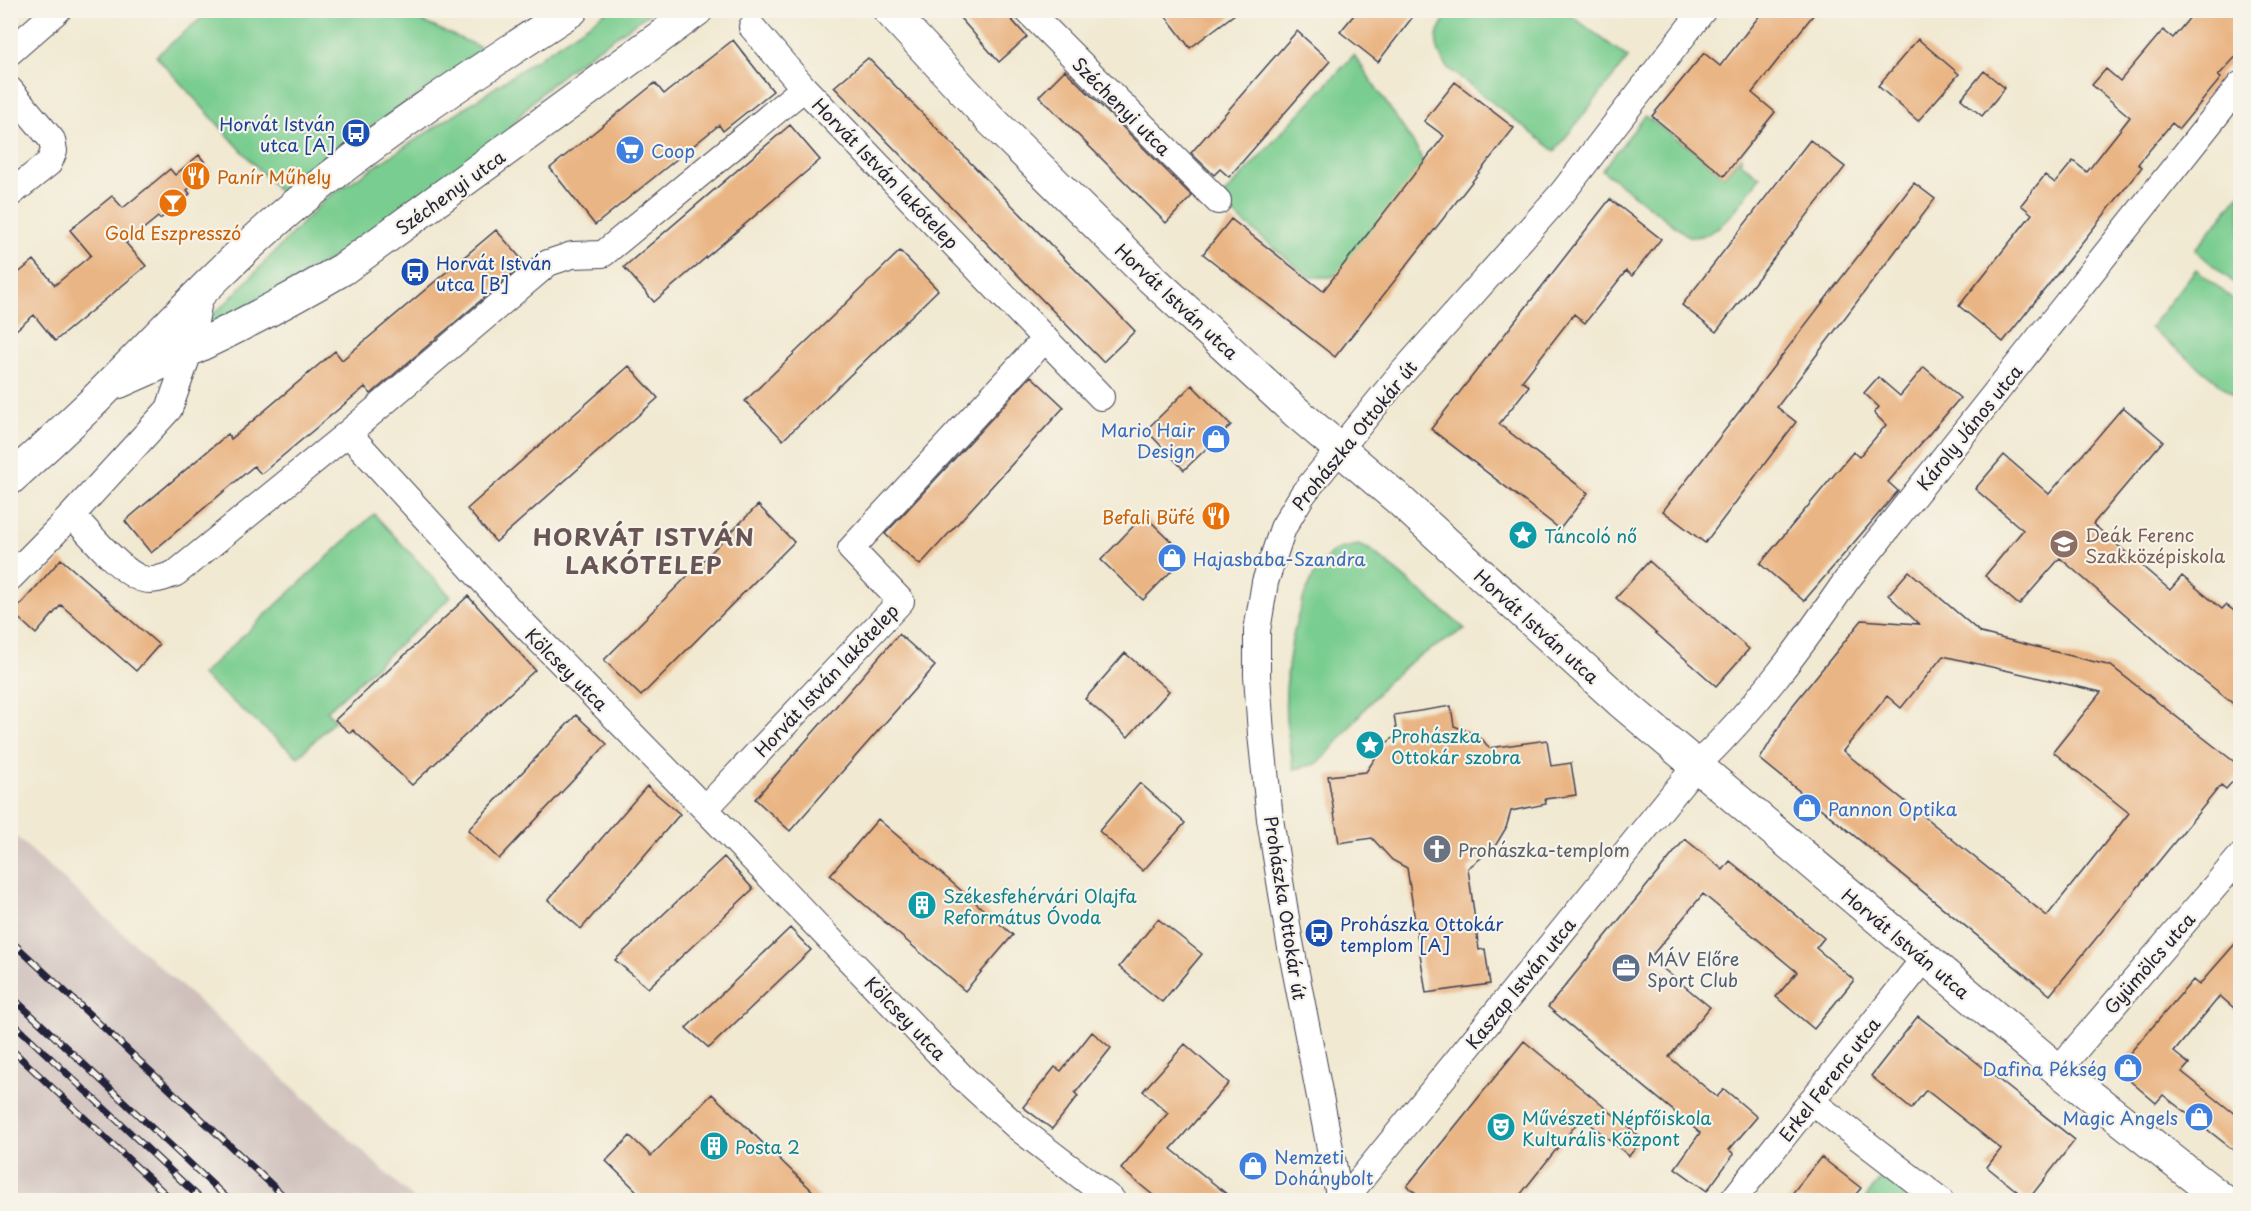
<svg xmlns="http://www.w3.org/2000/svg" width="2251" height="1211" viewBox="0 0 2251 1211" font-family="'Playpen Sans',sans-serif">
	<rect width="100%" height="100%" fill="#f7f3e8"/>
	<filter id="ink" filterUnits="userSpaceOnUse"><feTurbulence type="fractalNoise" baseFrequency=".0167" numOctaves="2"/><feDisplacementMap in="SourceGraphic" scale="12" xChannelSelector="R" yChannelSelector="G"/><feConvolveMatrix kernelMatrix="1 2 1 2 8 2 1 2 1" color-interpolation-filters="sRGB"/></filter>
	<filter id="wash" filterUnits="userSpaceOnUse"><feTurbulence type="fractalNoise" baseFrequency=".008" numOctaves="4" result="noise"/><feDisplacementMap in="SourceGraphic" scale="24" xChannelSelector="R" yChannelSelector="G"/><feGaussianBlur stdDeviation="1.35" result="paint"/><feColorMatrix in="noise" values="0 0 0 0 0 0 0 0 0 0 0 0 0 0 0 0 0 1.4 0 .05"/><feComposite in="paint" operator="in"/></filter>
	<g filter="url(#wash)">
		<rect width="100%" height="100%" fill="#f1e9d2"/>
		<!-- industrial -->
		<path fill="#cfc0bb" d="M11,832L325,1116L415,1200H11Z"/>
		<!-- green -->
		<path fill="#7acd90" stroke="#4e7866" stroke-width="1.5" d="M211,10L398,11L482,48L453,72L350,141L282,195L156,56Z
			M608,11H653C606,44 542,81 510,129L367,237L298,279L207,328L204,322L227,302L325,199L472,103Z
			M1450,11H1565L1628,58L1555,151L1448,68C1431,45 1434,33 1450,11Z
			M1354,55L1418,150L1423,163L1419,177L1345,271L1330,277H1309L1218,201Z
			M1645,116L1694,151L1724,176L1741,157V163L1760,177C1744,197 1719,243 1688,236L1602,170Z
			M2240,194V288L2195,250Z
			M2196,269L2240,305V400L2150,328Z
			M374,514L451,597L327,711L335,720L298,757L201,675Z
			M1358,545L1371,550L1465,629L1416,658L1387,682L1323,759L1316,764L1294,769C1291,753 1288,736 1286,719C1283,675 1296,577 1335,551C1341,547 1351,547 1358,545Z
			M1885,1173L1921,1200H1864Z"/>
		<g id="blocks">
			<!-- building -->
			<path fill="#eab584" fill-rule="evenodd" d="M953,10H1003L1027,37L999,62Z
				M1161,10H1240L1190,48Z
				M1358,10H1418L1378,62L1340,32Z
				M1764,10H1817L1752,93L1775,112L1724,176L1652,116L1704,53L1720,66Z
				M2196,10H2241V51L2218,76L2221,78L2179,129L2172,123L2138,164L2142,167L2003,342L1959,306L2032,214L2021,205L2045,175L2055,183L2073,161L2087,172L2130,117L2092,85L2106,69L2120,81L2163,30L2173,38Z
				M1297,31L1330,61L1229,177L1220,169L1214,175L1191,153Z
				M1918,39L1959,74L1918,121L1878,86Z
				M733,40L773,91L723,131L719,125L595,225L550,168L655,83L664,94Z
				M868,58L1135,331L1103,362L834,87Z
				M1065,70L1192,196L1166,223L1039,96Z
				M1984,71L2005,88L1982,116L1961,99Z
				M1455,82L1514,128L1335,357L1203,254L1231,219L1323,291L1444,136L1424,121Z
				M790,125L820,160L654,302L624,267Z
				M1810,140L1845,167L1716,332L1682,305Z
				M199,155L211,170L187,190L190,194L160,219L158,217L126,243L146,266L55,341L34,315L10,335V280L34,260L55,285L91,255L70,230L112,196L123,208L170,169L175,175Z
				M1914,183L1935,199L1777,407L1796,422L1705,543L1663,511Z
				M1610,199L1661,239L1632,276L1626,271L1585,323L1574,314L1522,381L1529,386L1499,424L1588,493L1560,529L1431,429Z
				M496,230L525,263L371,394L365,387L261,474L254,466L151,553L125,521L228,434L231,439L335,351L342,360Z
				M900,251L938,290L783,440L745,401Z
				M629,366L658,398L496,542L467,509Z
				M1924,367L1960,398L1888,482L1898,491L1804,601L1760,564L1853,452L1859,457L1886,425L1874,413L1879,407L1864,393L1878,377L1900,396Z
				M1031,376L1064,407L920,565L885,534Z
				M1192,385L1231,425L1184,470L1146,430Z
				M2123,407L2163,441L2093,524L2170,590L2182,576L2222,609L2226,605L2241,616V710L2171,654L2060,558L2019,605L1985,576L2023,530L1975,489L2004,455L2049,494Z
				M758,505L794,542L641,696L604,660Z
				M1144,515L1186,556L1143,600L1101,560Z
				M61,559L159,645L136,671L61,605L36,634L13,613Z
				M1649,561L1749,649L1716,686L1616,598Z
				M1909,571L1981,633L2111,666L2241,767V772L2226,789L2221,785L2050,995L1760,759L1789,710L1862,620L1919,624L1888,595ZM1943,656L2101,692L2053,752L2129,813L2047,916L1843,751L1887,696L1901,708Z
				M468,596L535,670L412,785L353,730L350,733L335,720Z
				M899,634L935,666L790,831L755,799Z
				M1125,653L1169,691L1128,737L1085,699Z
				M1451,706L1454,726L1469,732L1483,740L1489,748L1547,740L1551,766L1571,763L1576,795L1545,799L1546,804L1511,811L1506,828L1494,848L1468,868L1479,950L1485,949L1490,984L1426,993L1407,868L1392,860L1372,838L1339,843L1328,776L1366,772L1384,745L1397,735L1394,715Z
				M576,715L607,744L499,859L468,830Z
				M1140,783L1185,823L1143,871L1099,831Z
				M647,786L680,814L581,929L548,900Z
				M878,819L1013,935L965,991L830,875Z
				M1685,839L1723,870L1730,861L1824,938L1816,948L1854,980L1814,1029L1776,997L1797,972L1703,894L1650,958L1710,1007L1669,1057L1717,1097L1724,1089L1757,1117L1729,1150L1734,1154L1707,1191L1675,1168L1700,1133L1548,1007Z
				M724,857L753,889L648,988L615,960Z
				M1158,919L1202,954L1162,1002L1119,967Z
				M790,928L811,950L709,1048L686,1028Z
				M2241,937V1014L2220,996L2174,1052L2189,1064L2182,1072L2241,1119V1156L2163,1095L2156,1103L2116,1069L2193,980L2199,985Z
				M1918,1016L2075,1140L2028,1200L1987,1167L2001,1149L1926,1090L1911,1109L1871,1076Z
				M1092,1032L1111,1048L1075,1093L1078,1096L1052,1129L1023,1107L1055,1067L1061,1071Z
				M1524,1041L1643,1139L1629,1156L1582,1117L1516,1200H1425L1407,1186Z
				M1185,1044L1229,1083L1171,1149L1234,1200H1159L1121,1169L1168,1113L1143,1091Z
				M712,1094L822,1200H646L606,1161L630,1136L651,1156Z
				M1821,1157L1861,1188L1851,1200H1787Z"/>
		</g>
	</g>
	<g filter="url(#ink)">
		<use href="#blocks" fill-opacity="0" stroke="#414052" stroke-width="1.5"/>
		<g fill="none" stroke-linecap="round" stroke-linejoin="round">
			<!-- minor casing -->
			<g stroke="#414052" stroke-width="28">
				<path id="minor" d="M1027,10L1218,201
					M752,27L804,88L1101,397
					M10,52L58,10
					M10,90L52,140L54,151L49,163L10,194
					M348,433L507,607L705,809L961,1076L1017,1127L1112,1200
					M72,515L169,409L189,352L201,291
					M10,578L72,515C88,532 122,574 143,579C155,582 165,577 176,573L348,433L548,263L572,255L603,254L804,88
					M705,809L901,601L851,549L1044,340
					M2058,1070L2240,857
					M1811,1101L1940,1200
					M1340,1200L1289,937L1270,819L1261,734L1257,675V631L1265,582L1283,528L1303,494L1395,381L1563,192L1703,10
					M1344,1200L1696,766C1753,711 1801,647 1846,581L2240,85
					M1733,1200L1924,959"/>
			</g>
			<!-- major casing -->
			<g stroke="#414052" stroke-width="34">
				<path id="major" d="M889,10L992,121L1151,278L1296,412L1396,497L1621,702L2058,1070L2223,1200
					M119,382C196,349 270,312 343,269L697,10
					M10,479C37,455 64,430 90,405C157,338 221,267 294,206C381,134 477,72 572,10"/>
			</g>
			<!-- minor -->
			<use href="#minor" stroke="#fff" stroke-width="26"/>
			<!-- major -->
			<use href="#major" stroke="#fff" stroke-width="32"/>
			<!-- rail casing -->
			<g stroke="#22223b" stroke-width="7">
				<path id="rail" d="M10,940L288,1200
					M10,995L229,1200
					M10,1020L202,1200
					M10,1048L172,1200"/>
			</g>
			<!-- rail -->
			<use href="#rail" stroke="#f7f3e8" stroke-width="4.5" stroke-dasharray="14" stroke-linecap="butt"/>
		</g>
	</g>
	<!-- icons -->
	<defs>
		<g id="bus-disc" transform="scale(1.5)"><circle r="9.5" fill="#1a4fb4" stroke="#f7f3e8"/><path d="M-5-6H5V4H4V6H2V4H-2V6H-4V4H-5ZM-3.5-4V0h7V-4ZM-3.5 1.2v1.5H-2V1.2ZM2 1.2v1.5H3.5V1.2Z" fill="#fff"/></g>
		<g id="supermarket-disc" transform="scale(1.5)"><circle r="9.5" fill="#3f7fe0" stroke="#f7f3e8"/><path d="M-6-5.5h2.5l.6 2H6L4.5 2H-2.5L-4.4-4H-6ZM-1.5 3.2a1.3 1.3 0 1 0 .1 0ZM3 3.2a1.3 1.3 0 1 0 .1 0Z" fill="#fff"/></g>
		<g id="restaurant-disc" transform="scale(1.5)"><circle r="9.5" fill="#e8710a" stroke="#f7f3e8"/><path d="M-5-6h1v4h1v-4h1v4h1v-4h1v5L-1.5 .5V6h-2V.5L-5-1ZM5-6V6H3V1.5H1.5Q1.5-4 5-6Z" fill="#fff"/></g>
		<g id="bar-disc" transform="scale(1.5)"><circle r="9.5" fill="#e8710a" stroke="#f7f3e8"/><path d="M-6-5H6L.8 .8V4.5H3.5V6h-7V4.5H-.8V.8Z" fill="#fff"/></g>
		<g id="shop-disc" transform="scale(1.5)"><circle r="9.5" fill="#3f7fe0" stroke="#f7f3e8"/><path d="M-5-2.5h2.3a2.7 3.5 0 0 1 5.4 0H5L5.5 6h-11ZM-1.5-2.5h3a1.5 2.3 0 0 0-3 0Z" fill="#fff"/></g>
		<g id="sight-disc" transform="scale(1.5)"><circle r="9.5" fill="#0f9aa8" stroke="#f7f3e8"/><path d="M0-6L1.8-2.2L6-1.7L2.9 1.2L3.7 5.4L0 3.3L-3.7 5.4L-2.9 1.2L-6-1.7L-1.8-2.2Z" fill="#fff"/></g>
		<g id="school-disc" transform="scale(1.5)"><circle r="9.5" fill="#8d6e63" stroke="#f7f3e8"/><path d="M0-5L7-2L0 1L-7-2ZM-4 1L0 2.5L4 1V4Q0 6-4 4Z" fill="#fff"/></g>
		<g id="church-disc" transform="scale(1.5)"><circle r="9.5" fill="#6b7280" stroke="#f7f3e8"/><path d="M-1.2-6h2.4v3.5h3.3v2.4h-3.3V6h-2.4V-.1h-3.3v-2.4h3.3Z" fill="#fff"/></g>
		<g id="building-disc" transform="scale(1.5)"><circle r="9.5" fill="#0f9aa8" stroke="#f7f3e8"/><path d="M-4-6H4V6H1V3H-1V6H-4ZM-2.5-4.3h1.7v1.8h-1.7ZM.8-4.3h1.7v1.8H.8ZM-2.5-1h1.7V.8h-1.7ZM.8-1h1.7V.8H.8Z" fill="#fff"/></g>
		<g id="office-disc" transform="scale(1.5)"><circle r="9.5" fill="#5c6f8a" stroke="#f7f3e8"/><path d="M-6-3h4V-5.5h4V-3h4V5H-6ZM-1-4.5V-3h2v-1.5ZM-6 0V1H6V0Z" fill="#fff"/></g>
		<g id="theatre-disc" transform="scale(1.5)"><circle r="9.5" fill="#0f9aa8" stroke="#f7f3e8"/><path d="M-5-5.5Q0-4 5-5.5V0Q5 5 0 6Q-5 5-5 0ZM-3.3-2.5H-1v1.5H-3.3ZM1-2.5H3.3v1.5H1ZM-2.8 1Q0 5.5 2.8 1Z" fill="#fff"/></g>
	</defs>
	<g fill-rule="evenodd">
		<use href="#bus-disc" x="356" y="133"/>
		<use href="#supermarket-disc" x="630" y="150"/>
		<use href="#restaurant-disc" x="196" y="176"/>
		<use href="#bar-disc" x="173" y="203"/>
		<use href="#bus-disc" x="415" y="272"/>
		<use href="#shop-disc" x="1216" y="439"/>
		<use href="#restaurant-disc" x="1216" y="516"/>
		<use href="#sight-disc" x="1523" y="535"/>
		<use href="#school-disc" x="2064" y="544"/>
		<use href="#shop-disc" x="1172" y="558"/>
		<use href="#sight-disc" x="1370" y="745"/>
		<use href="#shop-disc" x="1807" y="808"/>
		<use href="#church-disc" x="1437" y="849"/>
		<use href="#building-disc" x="922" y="905"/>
		<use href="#bus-disc" x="1319" y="933"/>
		<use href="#office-disc" x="1626" y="968"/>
		<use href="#shop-disc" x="2128" y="1068"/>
		<use href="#shop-disc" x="2199" y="1117"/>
		<use href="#theatre-disc" x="1501" y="1127"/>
		<use href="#building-disc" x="714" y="1146"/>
		<use href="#shop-disc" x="1253" y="1166"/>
	</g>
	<g text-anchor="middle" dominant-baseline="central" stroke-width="4.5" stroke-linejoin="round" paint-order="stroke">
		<!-- street labels -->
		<g font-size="18" fill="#22223b" stroke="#f7f3e8">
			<text transform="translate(1122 106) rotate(45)">Széchenyi utca</text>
			<text transform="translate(886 173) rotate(46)">Horvát István lakótelep</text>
			<text transform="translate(450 192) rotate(-36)">Széchenyi utca</text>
			<text transform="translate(1177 301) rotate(43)">Horvát István utca</text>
			<text transform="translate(1969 427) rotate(-51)">Károly János utca</text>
			<text transform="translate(1354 435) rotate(-51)">Prohászka Ottokár út</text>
			<text transform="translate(1537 626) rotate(42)">Horvát István utca</text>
			<text transform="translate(567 669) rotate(45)">Kölcsey utca</text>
			<text transform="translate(826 680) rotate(-47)">Horvát István lakótelep</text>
			<text transform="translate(1286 908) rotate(81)">Prohászka Ottokár út</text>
			<text transform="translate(1906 943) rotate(40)">Horvát István utca</text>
			<text transform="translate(2149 963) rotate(-49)">Gyümölcs utca</text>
			<text transform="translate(1520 983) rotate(-51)">Kaszap István utca</text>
			<text transform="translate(906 1018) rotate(46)">Kölcsey utca</text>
			<text transform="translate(1829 1079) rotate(-52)">Erkel Ferenc utca</text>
		</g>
		<!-- transit labels -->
		<g font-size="18" fill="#164399" stroke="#f7f3e8" text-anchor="start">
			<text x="335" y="123" text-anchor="end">Horvát István<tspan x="335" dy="21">utca [A]</tspan></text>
			<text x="436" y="262">Horvát István<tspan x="436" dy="21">utca [B]</tspan></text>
			<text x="1340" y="923">Prohászka Ottokár<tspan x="1340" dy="21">templom [A]</tspan></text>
		</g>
		<!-- shop labels -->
		<g font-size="18" fill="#366cbe" stroke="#f7f3e8" text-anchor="start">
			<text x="651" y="150">Coop</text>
			<text x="1195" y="429" text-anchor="end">Mario Hair<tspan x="1195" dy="21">Design</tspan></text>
			<text x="1193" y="558">Hajasbaba-Szandra</text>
			<text x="1828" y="808">Pannon Optika</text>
			<text x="2107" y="1068" text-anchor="end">Dafina Pékség</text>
			<text x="2178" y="1117" text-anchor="end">Magic Angels</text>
			<text x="1274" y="1156">Nemzeti<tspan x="1274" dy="21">Dohánybolt</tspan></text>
		</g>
		<!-- food labels -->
		<g font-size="18" fill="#c56008" stroke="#f7f3e8" text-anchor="start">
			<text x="217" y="176">Panír Műhely</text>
			<text x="173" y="232" text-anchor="middle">Gold Eszpresszó</text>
			<text x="1195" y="516" text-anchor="end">Befali Büfé</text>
		</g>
		<!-- education labels -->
		<g font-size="18" fill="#785e54" stroke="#f7f3e8" text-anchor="start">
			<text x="2085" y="534">Deák Ferenc<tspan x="2085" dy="21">Szakközépiskola</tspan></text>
		</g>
		<!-- culture labels -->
		<g font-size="18" fill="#0d838f" stroke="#f7f3e8" text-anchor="start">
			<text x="1544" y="535">Táncoló nő</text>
			<text x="1391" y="735">Prohászka<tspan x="1391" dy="21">Ottokár szobra</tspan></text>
			<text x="943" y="895">Székesfehérvári Olajfa<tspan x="943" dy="21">Református Óvoda</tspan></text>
			<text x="1522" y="1117">Művészeti Népfőiskola<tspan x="1522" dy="21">Kulturális Központ</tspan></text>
			<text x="735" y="1146">Posta 2</text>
		</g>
		<!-- worship labels -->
		<g font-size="18" fill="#5b616d" stroke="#f7f3e8" text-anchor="start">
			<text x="1458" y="849">Prohászka-templom</text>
		</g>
		<!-- service labels -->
		<g font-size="18" fill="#4e5e75" stroke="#f7f3e8" text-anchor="start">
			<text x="1647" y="958">MÁV Előre<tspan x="1647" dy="21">Sport Club</tspan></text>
		</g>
		<!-- district labels -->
		<g font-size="24" font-weight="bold" letter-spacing="1.5" fill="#685555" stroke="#f7f3e8">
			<text x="644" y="536">HORVÁT ISTVÁN<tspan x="644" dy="28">LAKÓTELEP</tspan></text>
		</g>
	</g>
	<!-- margin -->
	<rect width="2251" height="1211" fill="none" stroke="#f7f3e8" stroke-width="36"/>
</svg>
